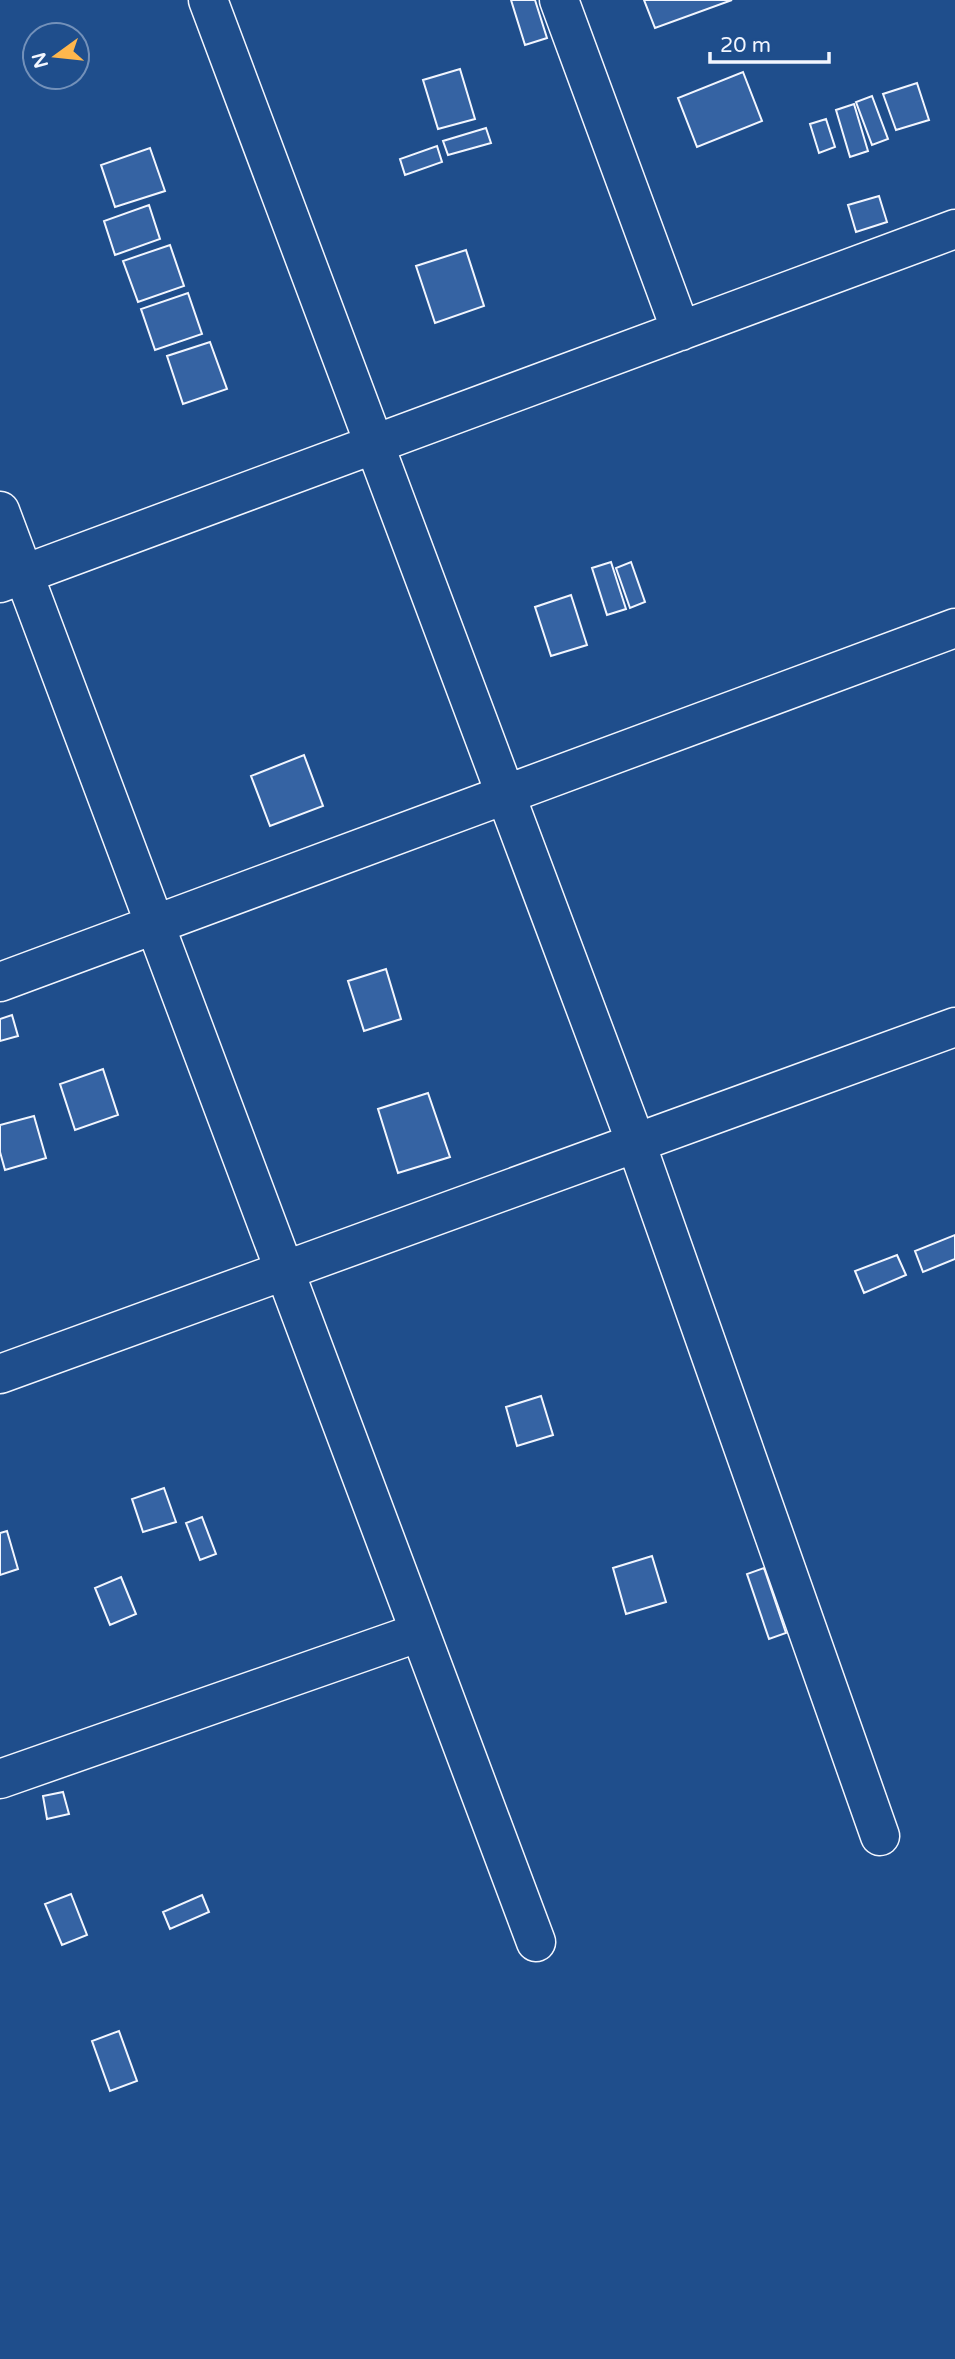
<svg xmlns="http://www.w3.org/2000/svg" width="955" height="2359" viewBox="0 0 955 2359" font-family="'Varela Round',sans-serif">
	<rect width="100%" height="100%" fill="#1f4e8c"/>
	<!-- building -->
	<path fill="#3563a3" stroke="#f2f6ff" stroke-width="2" d="M511,0H535L547,38L525,45Z
		M644,0H732L655,28Z
		M460,69L475,119L438,129L423,80Z
		M743,72L762,121L697,147L678,98Z
		M917,83L929,120L896,130L883,94Z
		M872,96L888,139L872,145L856,102Z
		M854,104L868,151L850,157L836,110Z
		M826,119L835,147L819,153L810,124Z
		M486,128L491,143L448,155L443,141Z
		M437,146L442,162L405,175L400,159Z
		M150,148L165,191L115,207L101,165Z
		M879,196L887,222L856,232L848,205Z
		M149,205L160,239L115,255L104,221Z
		M170,245L184,286L138,302L123,261Z
		M466,250L484,306L435,323L416,266Z
		M188,293L202,334L155,350L141,309Z
		M210,342L227,389L183,404L167,356Z
		M611,562L626,609L607,615L592,568Z
		M631,562L645,602L630,608L616,568Z
		M571,595L587,645L551,656L535,607Z
		M304,755L323,806L270,826L251,776Z
		M386,969L401,1019L364,1031L348,981Z
		M12,1015L18,1036L0,1041V1019Z
		M103,1069L118,1115L75,1130L60,1084Z
		M428,1093L450,1157L398,1173L378,1109Z
		M34,1116L46,1158L5,1170L0,1152V1125Z
		M955,1235V1259L923,1272L915,1251Z
		M897,1255L906,1275L864,1293L855,1271Z
		M541,1396L553,1435L517,1446L506,1407Z
		M164,1488L176,1522L143,1532L132,1499Z
		M202,1517L216,1554L200,1560L186,1523Z
		M7,1531L18,1569L0,1575V1533Z
		M652,1556L666,1602L626,1614L613,1568Z
		M764,1568L786,1633L769,1639L747,1574Z
		M121,1577L136,1614L110,1625L95,1588Z
		M63,1792L69,1814L47,1819L43,1796Z
		M71,1894L87,1935L62,1945L45,1904Z
		M202,1895L209,1912L170,1929L163,1912Z
		M119,2031L137,2081L110,2091L92,2041Z"/>
	<g fill="none" stroke-linecap="round" stroke-linejoin="round">
		<!-- minor casing -->
		<g stroke="#f2f6ff" stroke-width="41">
			<path id="minor" d="M208,0L636,1143L880,1836
				M559,0L681,331
				M0,511L536,1942
				M0,583L955,229
				M0,982L955,628
				M0,1374L955,1027
				M0,1779L420,1632"/>
		</g>
		<!-- minor -->
		<use href="#minor" stroke="#1f4e8c" stroke-width="38"/>
	</g>
	<!-- north arrow -->
	<g transform="translate(56 56) rotate(255)"><circle r="33" fill="#1f4e8c" stroke="#7391ba" stroke-width="2"/>
	<path d="M0-5L12 26L0 18L-12 26Z" fill="#ffb74d"/>
	<text y="-10" font-size="19" font-weight="bold" text-anchor="middle" fill="#f2f6ff">N</text>
	</g>
	<!-- scale -->
	<path d="M710 52v10h119v-10" fill="none" stroke="#f2f6ff" stroke-width="3.5"/>
	<text x="720" y="52" font-size="21" fill="#f2f6ff" stroke="#1f4e8c" stroke-width="5" paint-order="stroke">20 m</text>
</svg>
